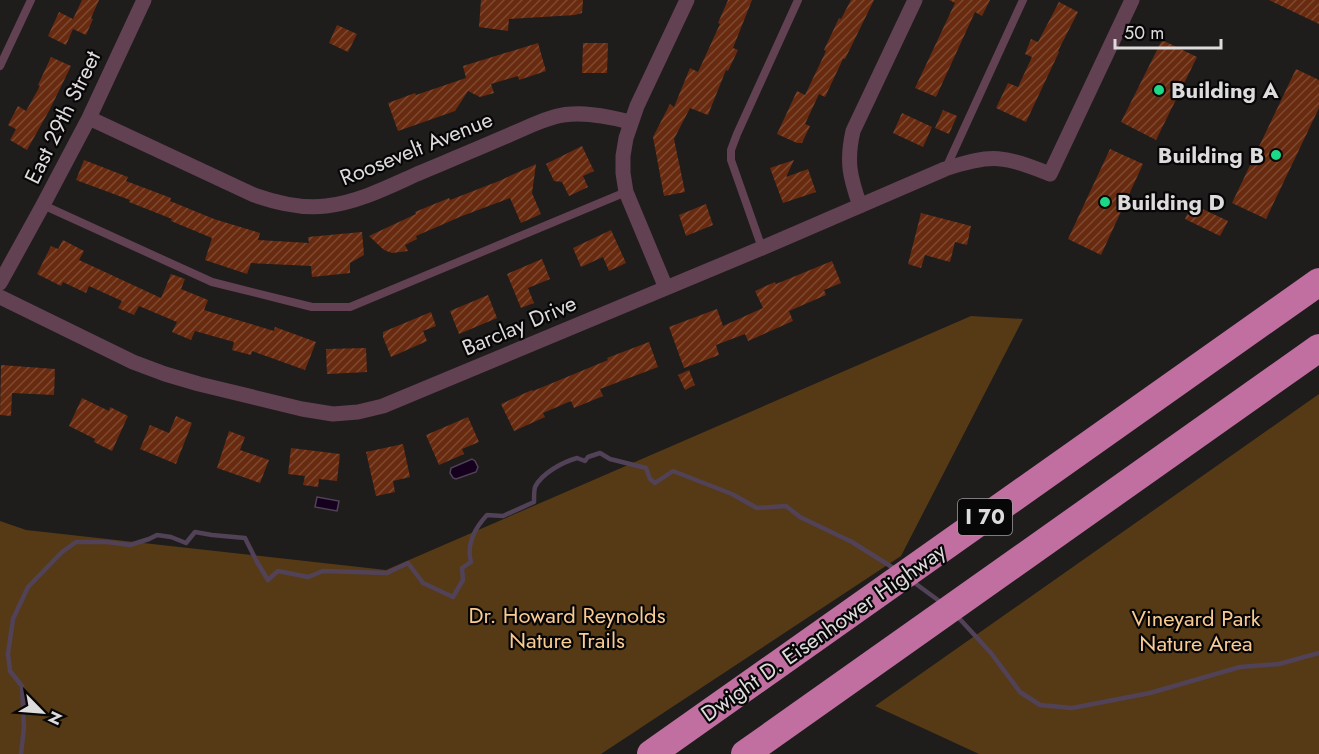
<svg xmlns="http://www.w3.org/2000/svg" width="1319" height="754" viewBox="0 0 1319 754" font-family="Jost,sans-serif">
	<defs>
		<pattern id="building-hatch" width="6" height="6" patternUnits="userSpaceOnUse" patternTransform="scale(1.5)"><rect width="6" height="6" fill="#682b10"/><path d="M-1 1l2-2M0 6l6-6M5 7l2-2" fill="none" stroke="#7d4932"/></pattern>
	</defs>
	<rect width="100%" height="100%" fill="#1f1c1c"/>
	<!-- green -->
	<path fill="#563a15" d="M971,316L1023,319L901,556L601,754H0V521L26,530L386,570Z
		M1319,394V754H979L875,706Z"/>
	<!-- water -->
	<path fill="#15001e" stroke="#514257" stroke-width="1.5" d="M472,459L475,461L478,467L476,472L456,479L453,478L450,473L451,468Z
		M317,497L339,501L337,511L315,507Z"/>
	<g fill="none" stroke-linecap="round" stroke-linejoin="round">
		<!-- stream -->
		<path stroke="#514257" stroke-width="4.5" d="M912,581L942,603
			M957,616L991,653L1020,692L1040,705L1072,708L1150,693L1240,667L1279,664L1319,653
			M21,754L24,727L22,686L10,671L8,654L13,619L28,587L62,552L76,542H107L130,545L149,539L157,535L171,537L186,543L195,532L212,535L245,538L257,562L268,580L278,571L308,577L323,571L387,573L408,563L423,583L453,597L463,580L462,568L471,562C466,544 475,528 487,515L503,516L534,502C534,498 534,491 535,487C542,473 563,462 577,458L585,461L588,457L600,453L610,459L646,468L650,479L655,483L673,471L732,494L757,508L786,506L800,517L852,542L895,569"/>
	</g>
	<!-- building -->
	<path fill="url(#building-hatch)" d="M82,0H99L91,18L93,19L86,35L73,29L66,45L48,36L59,12L73,19Z
		M481,0H583L582,13L575,15L509,19L508,31L479,27Z
		M728,0H752L733,48L738,50L728,71L726,70L708,115L690,108L674,139L685,192L664,196L653,137L670,104L674,107L690,68L698,72L720,24L718,23Z
		M851,0H874L845,59H843L825,97L819,94L805,124L810,126L802,143H797L777,134L797,91L805,95L826,51L824,50L839,18L841,19Z
		M949,0H990L982,16L975,12L936,97L915,88L955,3Z
		M1269,0H1319V24Z
		M1059,2L1078,12L1058,51L1059,52L1026,122L996,108L1008,83L1018,87L1032,57L1025,54L1031,39L1038,42Z
		M337,25L357,34L348,52L329,43Z
		M1162,40L1197,57L1156,140L1121,122Z
		M538,43L546,71L519,80L518,76L491,84L494,93L480,97L468,91L455,111L398,131L388,103L415,93L416,95L466,78L463,66Z
		M583,43H608L607,73H582Z
		M51,57L71,66L50,109L27,150L10,140L16,129L8,125L18,106L26,111L40,86L38,85Z
		M1296,69L1319,80V108L1266,219L1232,203Z
		M943,110L957,116L949,134L935,128Z
		M902,113L932,127L923,147L893,133Z
		M582,146L594,171L583,176L588,187L569,196L562,182L554,181L546,164Z
		M1110,149L1143,164L1101,255L1068,239Z
		M84,160L128,177L126,181L171,198L170,201L214,219L260,233L258,240L309,243L308,237L362,232L364,255L350,263V273L312,277L311,266L251,263L247,274L205,260L212,238L171,221L172,219L129,202L130,200L76,180Z
		M794,160L786,177L808,169L816,192L783,203L770,168Z
		M536,164L532,193L541,214L521,223L510,198L462,216L416,236L417,239L405,245L408,251L392,253L384,250L369,236L416,214L415,212L449,198L450,200L499,181Z
		M706,204L713,225L686,236L679,215Z
		M1192,204L1228,221L1220,236L1185,219Z
		M921,213L971,226L967,245L955,242L950,262L925,255L921,268L908,264Z
		M611,230L626,263L609,271L603,257L581,267L573,248Z
		M63,240L84,251L79,260L161,298L171,274L185,279L181,289L208,300L204,310L274,331L275,327L316,342L305,370L252,351L251,355L232,350L234,342L195,331L191,340L172,332L177,322L139,306L134,315L118,308L122,301L89,286L86,293L63,282L61,286L37,274L51,246L58,249Z
		M542,259L550,279L528,288L534,303L521,308L507,274Z
		M832,261L841,283L824,290L826,295L789,311L793,321L748,341L745,334L716,345L719,355L684,368L669,327L717,309L723,326L763,308L755,291L775,282L776,284Z
		M488,295L497,318L459,334L450,311Z
		M431,312L436,326L423,331L427,341L391,357L383,337V332Z
		M649,342L658,367L600,389L603,396L574,408L571,401L543,413L545,417L514,431L501,404L532,390L533,391L608,360L607,358Z
		M366,348L367,372L327,374L326,349Z
		M1,365L55,369L54,395L12,393L11,416L0,415Z
		M689,370L695,385L685,390L678,375Z
		M82,398L109,411L110,407L128,416L112,451L94,442L95,439L69,426Z
		M176,416L192,423L176,464L140,449L150,425L169,433Z
		M468,417L479,442L462,449L464,454L439,465L426,435Z
		M229,431L245,437L240,450L269,460L260,483L217,468Z
		M403,444L410,477L393,481L395,492L376,496L366,452Z
		M291,448L340,454L337,481L319,479L318,487L303,485L305,476L288,474Z"/>
	<g fill="none" stroke-linecap="round" stroke-linejoin="round">
		<!-- service -->
		<path stroke="#624153" stroke-width="8" d="M0,66L31,0
			M946,168L1023,0
			M43,205L212,282L312,307H350L626,192
			M762,248L731,160V150L737,134L798,0"/>
		<!-- minor -->
		<path stroke="#624153" stroke-width="15" d="M89,118L254,195C277,203 302,209 326,206C359,202 388,187 417,174C455,158 494,142 532,125C539,122 547,119 554,117C578,110 607,116 630,122
			M860,206C850,177 846,162 853,131L915,0
			M0,283L43,205L89,118L144,0
			M666,288L626,192L623,173V156L626,138L637,106L687,0
			M0,297L133,362L165,374L199,384L302,409L333,414L358,412L383,406L762,248L945,169C993,153 1004,156 1050,174L1132,0"/>
		<!-- motorway -->
		<path stroke="#c16fa0" stroke-width="28" d="M651,754L1319,282
			M745,754L1319,348"/>
	</g>
	<!-- markers -->
	<g fill="#1cd988" stroke="#080707" stroke-width="2">
		<circle cx="1159" cy="90" r="6"/>
		<circle cx="1276" cy="155" r="6"/>
		<circle cx="1105" cy="202" r="6"/>
	</g>
	<g text-anchor="middle" dominant-baseline="central" stroke-width="4.5" stroke-linejoin="round" paint-order="stroke">
		<!-- shield labels -->
		<rect fill="#080707" stroke="#9e9b9c" stroke-width="1.5" x="958" y="499" width="54" height="36" rx="4.5"/>
		<g font-size="21" font-weight="bold" fill="#dedbdc">
			<text x="985" y="517">I 70</text>
		</g>
		<!-- poi labels -->
		<g font-size="22" font-weight="bold" fill="#dedbdc" stroke="#080707" text-anchor="start">
			<text x="1171" y="90">Building A</text>
			<text x="1264" y="155" text-anchor="end">Building B</text>
			<text x="1117" y="202">Building D</text>
		</g>
		<!-- street labels -->
		<g font-size="22" fill="#dedbdc" stroke="#080707">
			<text transform="translate(62 117) rotate(-64)">East 29th Street</text>
			<text transform="translate(416 148) rotate(-22)">Roosevelt Avenue</text>
			<text transform="translate(519 325) rotate(-23)">Barclay Drive</text>
			<text transform="translate(823 632) rotate(-35)">Dwight D. Eisenhower Highway</text>
		</g>
		<!-- park labels -->
		<g font-size="22" fill="#f9ca92" stroke="#080707">
			<text x="567" y="615">Dr. Howard Reynolds<tspan x="567" dy="25">Nature Trails</tspan></text>
			<text x="1196" y="618">Vineyard Park<tspan x="1196" dy="25">Nature Area</tspan></text>
		</g>
	</g>
	<!-- north arrow -->
	<g transform="translate(42 712) rotate(115)" stroke="#080707" stroke-width="4.5" paint-order="stroke">
	<path d="M0-4.5L10 22L0 15L-10 22Z" fill="#dedbdc"/>
	<text y="-9" font-size="16" font-weight="bold" text-anchor="middle" fill="#dedbdc">N</text>
	</g>
	<!-- scale -->
	<path d="M1115 39v9h106v-9" fill="none" stroke="#dedbdc" stroke-width="3"/>
	<text x="1124" y="39" font-size="18" fill="#dedbdc" stroke="#080707" stroke-width="4.5" paint-order="stroke">50 m</text>
</svg>
